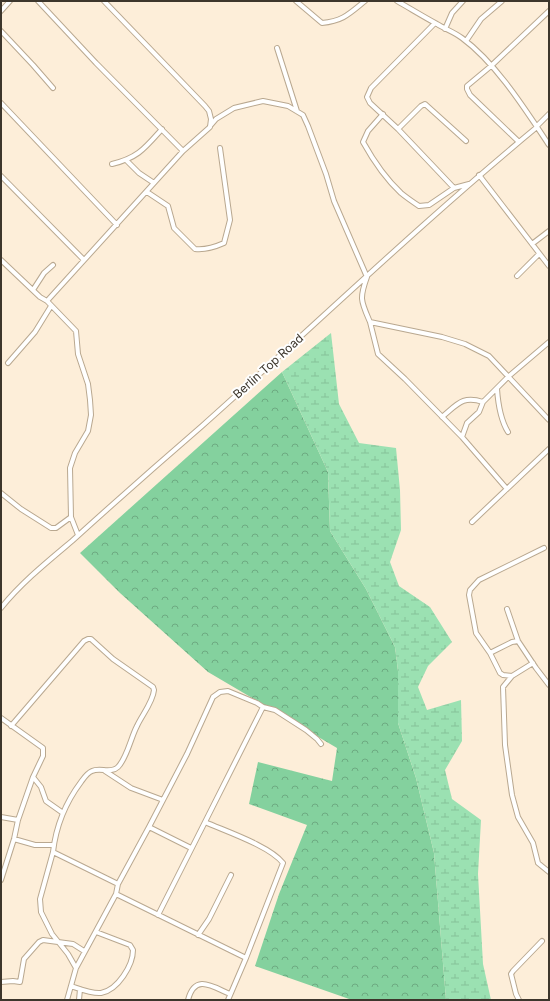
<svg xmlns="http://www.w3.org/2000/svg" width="550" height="1001" viewBox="0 0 550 1001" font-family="Inter,sans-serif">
	<defs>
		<pattern id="forest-crowns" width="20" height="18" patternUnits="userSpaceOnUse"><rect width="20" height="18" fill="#84d19e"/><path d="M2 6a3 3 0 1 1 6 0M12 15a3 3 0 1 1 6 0" fill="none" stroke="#6daa81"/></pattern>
		<pattern id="wetland-marsh" width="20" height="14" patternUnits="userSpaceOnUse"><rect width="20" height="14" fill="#9be1b2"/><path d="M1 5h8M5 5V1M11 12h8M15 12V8" fill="none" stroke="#86c299"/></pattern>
	</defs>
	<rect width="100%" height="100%" fill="#fdeed9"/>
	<!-- forest -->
	<path fill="url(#forest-crowns)" d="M282,372L328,472L330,531L366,589L395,647L398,671V723L416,778L434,853L446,1000H352L255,966L279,894L307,825L249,804L258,762L332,781L337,748L208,672L120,593L80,553Z"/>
	<!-- wetland -->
	<path fill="url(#wetland-marsh)" d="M331,333L339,404L359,443L396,448L400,490L401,530L390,562L399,586L430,607L452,642L428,666L418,687L427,710L461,700L462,741L445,770L452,799L481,820L478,874L483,964L491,1000H446L434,853L416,778L398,723V671L395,647L366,589L330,531L328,472L282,372Z"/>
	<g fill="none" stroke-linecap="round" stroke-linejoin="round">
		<!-- minor casing -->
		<g stroke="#b9a890" stroke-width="6">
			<path id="minor" d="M38,1L96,63L183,151
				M296,1L322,23C343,21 349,14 365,1
				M397,1C411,9 424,17 437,24C445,29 454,32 462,38C496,63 525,109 549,145
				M1,11L10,1
				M435,23L371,88L367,97L370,103L398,129L454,188
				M445,29L452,13L463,1
				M1,31L33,65L53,88
				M466,41L481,19L502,1
				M277,48L297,111
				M1,103L117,225
				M383,114L368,131L363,142C373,160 386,179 401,193C407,198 413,202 419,206L429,205L454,188L469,184
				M210,126L216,119L234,108L263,101L288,106L303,115L308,126L326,174L334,201L367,277C359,299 361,301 370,322
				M537,126L549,114
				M398,129L421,106L425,104L466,141
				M519,142L470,95L467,89V86L491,66L549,11
				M127,161L139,173L154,183
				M112,164C138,158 145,148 162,129
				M479,175L549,266
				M1,176L84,260
				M147,192L168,206L174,228L195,249C204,250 215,247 224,243L230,220L220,148
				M532,244L549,231
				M1,260L40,297L47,301L76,331L78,354L88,384L90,400L91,415L88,431L75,453L70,468L71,517L78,535
				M517,276L539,254
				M33,290L44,273L53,265
				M47,301L183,151L210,127L211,119L209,111L205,106L104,1
				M8,363L35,332L51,306
				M497,389C498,403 500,419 508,432
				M483,402L509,376L549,342
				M442,417C457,405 462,395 483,402L479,412L467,423L462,437
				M507,489L462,437L405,379L378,354L370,322L442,337L465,344L489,356L549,420
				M1,493L21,509L51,528H56L71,517
				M472,522L549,449
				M1,608C21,583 47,562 72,541C115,502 158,464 202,426C314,326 422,222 537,127
				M507,609L518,641L536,668L549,685
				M518,641L512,642L490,653L476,633L469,595L470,590L479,580L544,548
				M490,653L500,673L503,675L512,676
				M533,663L512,676L503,687L505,745L512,795L518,817L533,843L538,863L549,872
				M1,718L43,748V756L33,777L41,787L46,801L63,813
				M11,726L84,641L88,639H91L113,659L153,687L154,690C153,702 142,715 137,726C131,737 127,758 118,767C111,774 100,767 92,771C87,773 84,778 81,782C66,802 56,826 53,852L40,899L41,912L52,934L68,954L76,968
				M105,771L131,788L163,800
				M1,817L18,820L14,839L1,880
				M18,820L33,777
				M149,827L191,848
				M14,839L35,845H54
				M53,852L118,884L116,894
				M118,884L149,827L187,754L213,697L220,692L228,691L257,703L263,707L275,710L306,730L317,739L321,744
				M158,915L205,822
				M198,935L209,919L231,875
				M1,982L13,981L20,982L24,959L39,942L43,940L73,944L84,951
				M71,986C80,989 92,994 101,993C118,990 133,965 133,950L130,945L96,932
				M67,1000L76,968L116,894L246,958
				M79,1000L80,989
				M188,1000C195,973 213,987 230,994
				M228,1000L246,958L283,863C270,846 225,831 205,822L263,707
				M519,1000L516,994L511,974L513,971L542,941"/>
		</g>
		<!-- minor -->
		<use href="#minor" stroke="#fff" stroke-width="4"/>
	</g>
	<g text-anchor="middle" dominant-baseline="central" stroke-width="4" stroke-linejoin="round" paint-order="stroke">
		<!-- street labels -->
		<g font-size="12" fill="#3d362c" stroke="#fefefe">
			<text transform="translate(268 366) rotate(-42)">Berlin Top Road</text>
		</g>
	</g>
	<!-- border -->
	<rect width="550" height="1001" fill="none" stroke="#3d362c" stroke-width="4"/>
</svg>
